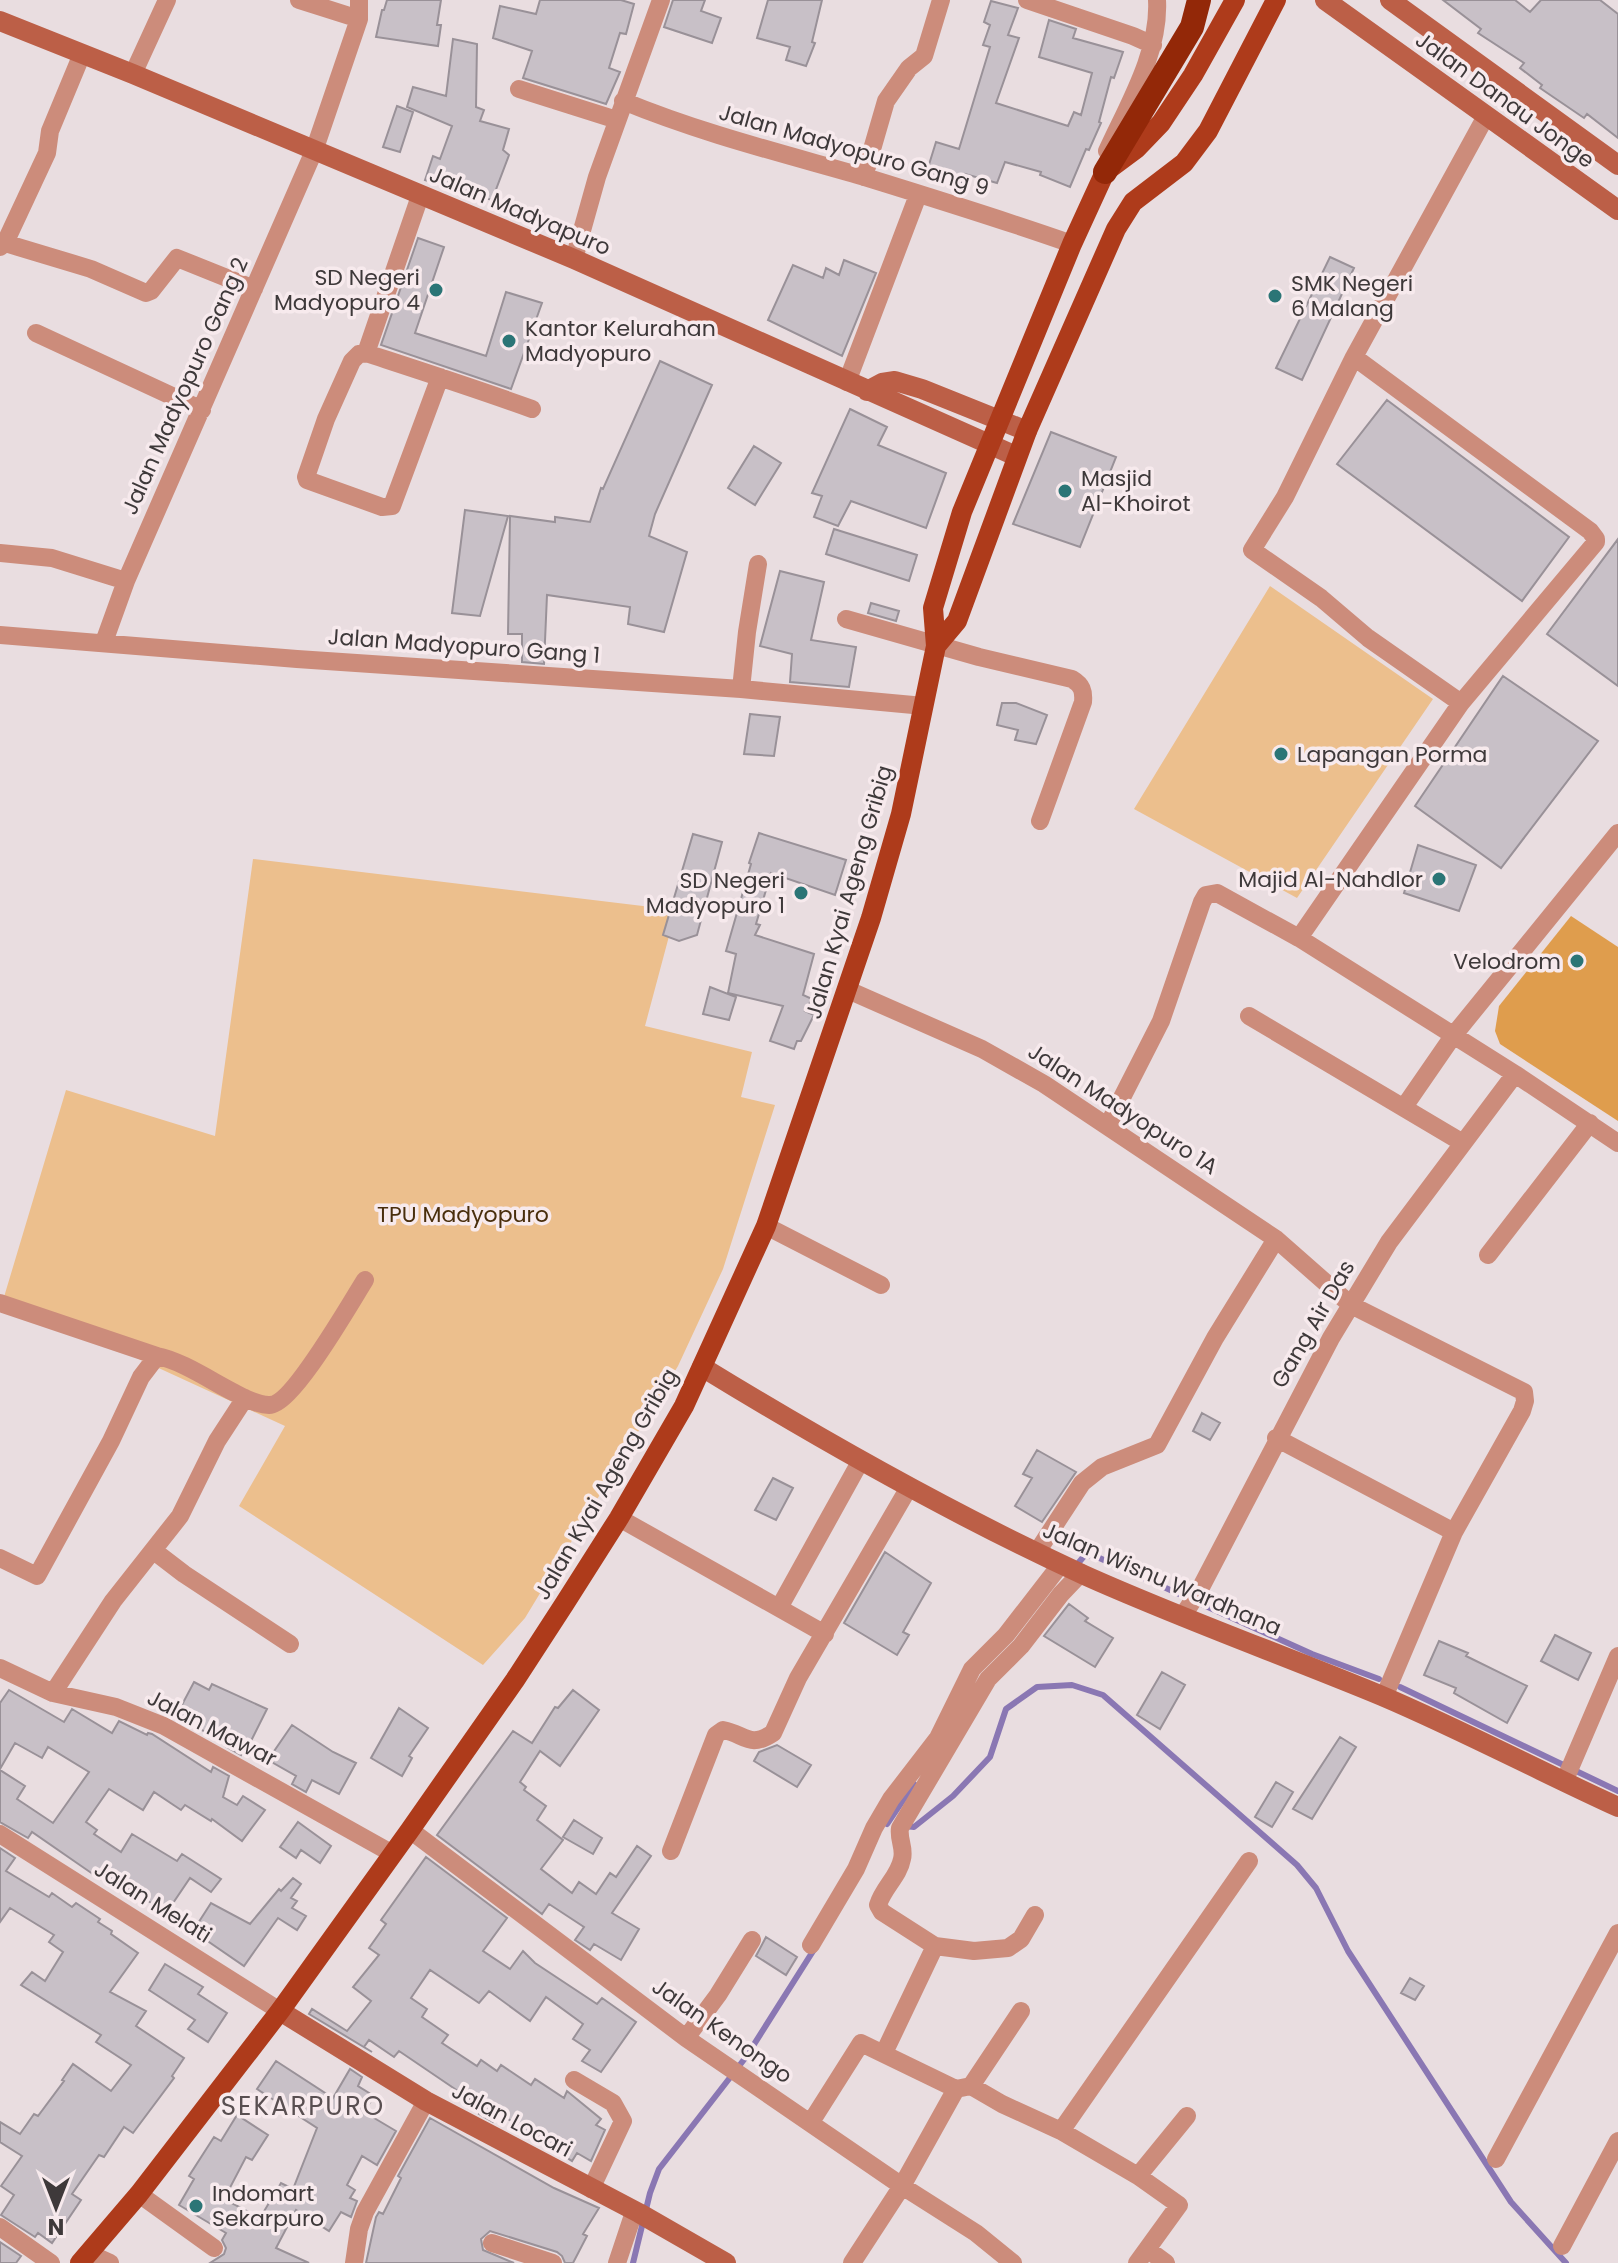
<svg xmlns="http://www.w3.org/2000/svg" width="1618" height="2263" viewBox="0 0 1618 2263" font-family="Poppins,sans-serif">
	<rect width="100%" height="100%" fill="#e9dde0"/>
	<!-- green -->
	<path fill="#ecbf8d" d="M1270,586L1433,699L1297,898L1134,809Z
		M253,859L676,910L645,1026L752,1052L741,1097L775,1105L723,1269L678,1366L525,1618L483,1665L239,1506L285,1426L4,1297L66,1090L215,1136Z"/>
	<!-- forest -->
	<path fill="#df9d4d" d="M1571,916L1618,947V1121L1500,1044L1495,1031L1499,1006Z"/>
	<g fill="none" stroke-linecap="round" stroke-linejoin="round">
		<!-- stream -->
		<path stroke="#8a77b3" stroke-width="6" d="M1075,1567L1085,1555L1095,1556L1312,1654L1379,1679
			M1400,1687L1618,1791
			M887,1824L914,1784
			M905,1826L914,1827L953,1796L990,1757L1006,1709L1037,1687L1072,1685L1103,1695L1297,1865L1316,1888L1348,1951L1511,2202L1566,2263
			M633,2263L650,2193L659,2169L746,2057L815,1948"/>
	</g>
	<!-- building -->
	<path fill="#c8c0c7" stroke="#999198" stroke-width="2" d="M387,0H441L437,25H441L438,46L376,37L382,10H384Z
		M540,0H621L634,4L626,34L620,33L609,68L620,72L606,104L523,78L532,51L493,38L500,6L536,14Z
		M673,0H705L701,11L721,18L712,43L664,27Z
		M768,0H822L812,42L815,43L806,66L786,60L790,47L757,38Z
		M1443,0H1515L1530,12L1541,0H1600L1618,14V138L1587,114L1584,118L1540,88L1542,85L1520,68L1524,63L1478,33L1481,29Z
		M991,1L1018,8L1008,35L1019,38L996,103L1068,126L1074,112L1081,115L1092,73L1039,57L1049,20L1076,29L1073,38L1123,52L1114,78L1111,77L1099,122L1101,123L1089,150L1086,149L1070,187L1040,175L1041,172L1005,162L997,183L965,174L963,183L927,171L936,142L959,149L990,47L983,45L990,25L984,22Z
		M453,39L477,44L476,107L484,110L480,121L509,129L503,150L509,155L492,200L425,180L433,156L440,159L452,126L407,107L413,87L446,96Z
		M397,106L413,112L400,152L383,147Z
		M418,238L444,247L415,333L486,356L506,292L542,303L511,389L381,345Z
		M1330,257L1354,268L1302,380L1276,368Z
		M844,260L876,273L842,356L768,320L793,265L823,278L826,268L839,275Z
		M660,361L712,385L655,514L649,536L687,552L664,632L628,624L630,607L547,595L544,664L522,662V634H508L510,516L555,522V517L590,522L601,488L603,489Z
		M1387,400L1569,537L1522,601L1337,464Z
		M850,409L887,427L878,445L946,473L926,528L851,501L838,526L814,517L822,496L812,493Z
		M1051,432L1116,457L1080,547L1013,524Z
		M754,446L781,463L755,505L728,488Z
		M465,510L508,516L480,616L452,613Z
		M834,529L917,555L909,581L826,554Z
		M1618,539V686L1547,634Z
		M780,571L824,582L811,640L856,647L849,687L790,682L792,654L760,646Z
		M871,603L899,611L896,621L868,613Z
		M1503,676L1598,741L1501,868L1415,806Z
		M1002,703H1016L1047,715L1036,744L1015,740L1018,730L997,725Z
		M750,714L780,717L774,756L744,754Z
		M759,833L846,860L835,895L771,873L756,924L760,925L755,935L814,954L803,995L812,999L805,1011L814,1015L801,1041H797L794,1049L770,1041L783,1006L728,993L736,954L726,951L751,864L749,863Z
		M693,834L722,842L697,935L679,941L663,935Z
		M1418,845L1476,865L1459,911L1404,893Z
		M710,987L736,997L729,1020L703,1014Z
		M1202,1413L1220,1423L1210,1440L1193,1431Z
		M1037,1450L1076,1472L1042,1522L1015,1506L1032,1478L1023,1474Z
		M773,1478L793,1488L776,1520L755,1510Z
		M885,1552L931,1583L903,1632L909,1635L897,1655L844,1623Z
		M1069,1604L1088,1618L1085,1621L1113,1638L1095,1667L1044,1636Z
		M1555,1635L1591,1653L1578,1680L1541,1661Z
		M1439,1641L1468,1653L1466,1656L1527,1686L1507,1723L1454,1693L1456,1688L1424,1675Z
		M1162,1672L1185,1685L1160,1729L1137,1715Z
		M194,1682L209,1690L212,1684L267,1709L246,1751L243,1750L241,1755L225,1746L226,1743L176,1716Z
		M9,1690L64,1722L72,1709L112,1733L119,1721L147,1735L148,1733L152,1734L211,1772L213,1767L229,1776L223,1797L237,1805L243,1796L265,1810L242,1841L212,1819L211,1821L185,1805L181,1810L154,1792L143,1810L109,1789L86,1822L97,1830L94,1834L121,1852L132,1834L177,1861L182,1854L221,1879L211,1892L190,1878L167,1912L103,1875L100,1879L32,1832L28,1838L0,1822V1770L25,1786L17,1799L53,1823L89,1772L48,1747L42,1758L15,1743L0,1769V1703Z
		M573,1690L599,1710L560,1766L540,1751L520,1782L526,1787L524,1790L546,1806L537,1820L563,1840L541,1869L572,1893L579,1882L596,1894L610,1873L616,1877L637,1846L651,1856L612,1913L639,1929L621,1960L594,1944L590,1950L575,1940L584,1927L549,1904L542,1914L437,1835L513,1731L532,1743L555,1707L558,1708Z
		M399,1708L428,1728L409,1756L412,1758L402,1776L371,1758Z
		M292,1725L333,1752L356,1763L339,1794L312,1780L306,1792L292,1784L296,1776L268,1760Z
		M1340,1737L1356,1747L1312,1819L1293,1809Z
		M777,1745L811,1765L797,1787L754,1761L759,1752Z
		M1276,1782L1293,1792L1272,1827L1255,1817Z
		M574,1820L602,1838L593,1854L563,1837Z
		M298,1822L331,1846L320,1863L301,1850L296,1858L280,1847Z
		M0,1848L15,1858L6,1871L49,1897L52,1893L72,1907L76,1903L100,1919L98,1922L112,1931L111,1934L138,1953L110,1992L146,2011L136,2026L184,2058L172,2076L174,2078L133,2133L124,2127L104,2157L99,2155L72,2194L81,2200L52,2243L38,2233L35,2237L1,2215L14,2195L1,2186L22,2156L0,2142V2122L20,2134L34,2114L38,2116L64,2081L62,2080L73,2064L111,2091L131,2065L96,2042L101,2035L21,1985L32,1972L45,1981L63,1952L49,1942L54,1935L10,1908L0,1922Z
		M426,1857L507,1918L483,1951L510,1969L523,1951L535,1963L597,2004L602,1998L636,2022L601,2072L582,2061L590,2050L573,2039L583,2024L546,1997L530,2021L489,1991L479,2003L430,1970L411,1998L427,2009L422,2017L448,2035L442,2043L477,2066L481,2060L497,2071L501,2065L531,2085L535,2079L564,2098L567,2091L601,2119L596,2125L605,2130L591,2161L577,2153L572,2161L499,2113L493,2122L479,2114L483,2108L399,2051L394,2057L369,2040L364,2047L372,2052L309,2014L312,2009L347,2031L371,2001L353,1987L379,1955L369,1948L386,1924L381,1920Z
		M293,1878L301,1884L291,1898L297,1901L292,1908L306,1916L297,1930L278,1918L244,1966L193,1931L211,1903L250,1924L279,1889L281,1891Z
		M766,1937L797,1957L786,1975L756,1956Z
		M165,1964L203,1987L198,1994L227,2013L208,2042L188,2029L195,2020L149,1990Z
		M1410,1978L1424,1986L1415,2000L1401,1993Z
		M276,2061L333,2098L350,2069L362,2077L358,2086L374,2096L364,2112L396,2131L377,2165L362,2156L347,2185L355,2190L350,2198L357,2201L351,2217L341,2212L329,2231L296,2210L276,2248L309,2263H210L224,2254L226,2248L222,2240L226,2233L179,2205L194,2179L189,2176L214,2137L221,2141L237,2115L268,2135L252,2160L246,2157L224,2199L260,2218L281,2183L293,2189L317,2128L257,2089Z
		M430,2118L554,2188L599,2208L583,2234L587,2236L573,2263H565L562,2256L557,2252L490,2231L481,2239L483,2250L514,2263H366L376,2217L379,2212L383,2214L401,2178L398,2176Z
		M0,2242L21,2256L16,2263H0Z"/>
	<g fill="none" stroke-linecap="round" stroke-linejoin="round">
		<!-- street -->
		<path stroke="#cc8c7b" stroke-width="18" d="M299,0L359,19
			M1027,0L1133,36L1153,45
			M133,74L167,0
			M519,89L617,120
			M623,101C703,134 785,154 868,178C936,199 1004,220 1072,244
			M1107,151C1128,105 1160,52 1157,0
			M864,177L886,101L909,68L924,56L941,0
			M5,243L91,269L146,293L151,291L177,258L254,289
			M0,247L5,243L47,153L50,131L82,54
			M574,259L597,177L661,0
			M36,333L202,410
			M366,353L420,196
			M1354,357L1285,497L1252,550L1321,598L1368,638L1461,703
			M440,377L392,506L382,507L307,480L306,477L326,419L352,361L359,354L366,353C421,371 477,389 532,409
			M847,382L918,195
			M0,553L52,558L126,581
			M846,619L979,657L1072,679C1082,685 1084,691 1083,702L1040,821
			M0,635L297,659L741,689L924,706
			M104,642L126,581L314,151L359,19V0
			M741,689L747,632L758,564
			M1299,938L1461,703L1596,542V539L1590,531L1354,357L1486,116
			M848,990L982,1049L1044,1084L1276,1239L1351,1305L1524,1392L1525,1401L1522,1411L1454,1532L1384,1697
			M1249,1016L1463,1143
			M1404,1107L1453,1036L1618,833
			M1108,1125L1161,1021L1202,902L1206,895L1217,893L1299,938L1515,1074L1618,1143
			M766,1226L881,1285
			M1488,1255L1590,1123
			M0,1303L157,1356
			M1276,1438L1454,1532
			M619,1518L825,1634
			M154,1551L184,1574L290,1644
			M1037,1552L1082,1483L1102,1467L1157,1445L1215,1338L1276,1239
			M0,1558L37,1576L111,1441L141,1377L157,1356C180,1360 213,1382 235,1393C244,1398 258,1405 269,1405C292,1406 351,1302 365,1280
			M779,1608L860,1462
			M1182,1617L1199,1591L1331,1338L1389,1242L1515,1074
			M0,1668L53,1693L116,1707L164,1726L393,1854
			M53,1693L113,1601L180,1516L217,1441L245,1398
			M1564,1782L1618,1656
			M410,1830L686,2038L902,2186L976,2233L1013,2263
			M0,1834L280,2011
			M671,1851L716,1735L723,1730C745,1734 749,1749 773,1733L798,1678L908,1489
			M1035,1915L1021,1939L1008,1948L974,1951L935,1946L882,1912L878,1905C883,1888 899,1876 902,1859C905,1848 898,1839 900,1828L988,1679L1021,1646L1061,1594L1081,1573
			M811,1945L856,1869L874,1828L891,1799L938,1738L972,1669L1006,1635L1061,1564
			M686,2038L718,1995L752,1940
			M884,2053L935,1946
			M574,2080L613,2103L623,2121L591,2189
			M971,2086L1002,2104L1061,2131L1249,1861
			M811,2122L861,2043L956,2089L971,2086L1021,2011
			M1061,2131L1138,2176L1179,2205L1137,2263
			M1496,2159L1618,1933
			M1138,2176L1187,2116
			M139,2194L214,2248
			M0,2227L51,2263
			M492,2243L553,2263
			M1562,2246L1618,2141
			M1147,2249L1166,2263
			M88,2253L110,2263
			M354,2263L359,2229L365,2212L426,2101
			M617,2263L634,2212
			M852,2263L902,2186L956,2089"/>
		<!-- secondary -->
		<path stroke="#bc5f47" stroke-width="20" d="M1325,0L1618,210
			M1390,0L1618,165
			M0,21L133,74L574,259L1016,456
			M867,391L882,383L895,381L922,389L1027,431
			M702,1367C826,1443 952,1514 1084,1575C1182,1619 1283,1655 1382,1696C1462,1730 1539,1771 1618,1807
			M280,2011L426,2101L639,2213L726,2263"/>
		<!-- primary -->
		<path stroke="#ae3b1b" stroke-width="20" d="M936,646L957,621L1027,431L1116,229L1133,202L1184,163L1208,131L1276,0
			M80,2263L139,2194L280,2011L410,1830L515,1680L565,1603L619,1518L684,1406L766,1226L871,918L901,814L936,646L933,608L962,512L1072,244L1105,172L1136,149L1161,123L1193,75L1235,0"/>
		<!-- highway -->
		<path stroke="#932808" stroke-width="24" d="M1105,172L1192,27L1199,0"/>
	</g>
	<!-- markers -->
	<g fill="#2b7576" stroke="#f7eaed" stroke-width="3">
		<circle cx="436" cy="290" r="8"/>
		<circle cx="1275" cy="296" r="8"/>
		<circle cx="509" cy="341" r="8"/>
		<circle cx="1065" cy="491" r="8"/>
		<circle cx="1281" cy="754" r="8"/>
		<circle cx="1439" cy="879" r="8"/>
		<circle cx="801" cy="893" r="8"/>
		<circle cx="1577" cy="961" r="8"/>
		<circle cx="196" cy="2206" r="8"/>
	</g>
	<g text-anchor="middle" dominant-baseline="central" stroke-width="7" stroke-linejoin="round" paint-order="stroke">
		<!-- street labels -->
		<g font-size="22" fill="#3e393a" stroke="#f7eaed">
			<text transform="translate(1505 100) rotate(36)">Jalan Danau Jonge</text>
			<text transform="translate(854 150) rotate(16)">Jalan Madyopuro Gang 9</text>
			<text transform="translate(520 211) rotate(23)">Jalan Madyapuro</text>
			<text transform="translate(185 386) rotate(-66)">Jalan Madyopuro Gang 2</text>
			<text transform="translate(464 646) rotate(4)">Jalan Madyopuro Gang 1</text>
			<text transform="translate(849 892) rotate(-74)">Jalan Kyai Ageng Gribig</text>
			<text transform="translate(1123 1109) rotate(33)">Jalan Madyopuro 1A</text>
			<text transform="translate(1313 1324) rotate(-60)">Gang Air Das</text>
			<text transform="translate(606 1484) rotate(-60)">Jalan Kyai Ageng Gribig</text>
			<text transform="translate(1162 1579) rotate(23)">Jalan Wisnu Wardhana</text>
			<text transform="translate(212 1728) rotate(27)">Jalan Mawar</text>
			<text transform="translate(153 1902) rotate(32)">Jalan Melati</text>
			<text transform="translate(722 2031) rotate(35)">Jalan Kenongo</text>
			<text transform="translate(512 2120) rotate(28)">Jalan Locari</text>
		</g>
		<!-- poi labels -->
		<g font-size="22" fill="#3e393a" stroke="#f7eaed" text-anchor="start">
			<text x="420" y="277" text-anchor="end">SD Negeri<tspan x="420" dy="25">Madyopuro 4</tspan></text>
			<text x="1291" y="283">SMK Negeri<tspan x="1291" dy="25">6 Malang</tspan></text>
			<text x="525" y="328">Kantor Kelurahan<tspan x="525" dy="25">Madyopuro</tspan></text>
			<text x="1081" y="478">Masjid<tspan x="1081" dy="25">Al-Khoirot</tspan></text>
			<text x="1297" y="754">Lapangan Porma</text>
			<text x="1423" y="879" text-anchor="end">Majid Al-Nahdlor</text>
			<text x="785" y="880" text-anchor="end">SD Negeri<tspan x="785" dy="25">Madyopuro 1</tspan></text>
			<text x="1561" y="961" text-anchor="end">Velodrom</text>
			<text x="212" y="2193">Indomart<tspan x="212" dy="25">Sekarpuro</tspan></text>
		</g>
		<!-- park labels -->
		<g font-size="22" fill="#492e0c" stroke="#f7eaed">
			<text x="463" y="1214">TPU Madyopuro</text>
		</g>
		<!-- quarter labels -->
		<g font-size="26" letter-spacing="2" fill="#594f51" stroke="#f7eaed">
			<text x="303" y="2106">SEKARPURO</text>
		</g>
	</g>
	<!-- north arrow -->
	<g transform="translate(56 2207) rotate(180)" stroke="#f7eaed" stroke-width="6" paint-order="stroke">
	<path d="M0-6L14 30L0 20L-14 30Z" fill="#3e393a"/>
	<text y="-12" font-size="22" font-weight="bold" text-anchor="middle" fill="#3e393a">N</text>
	</g>
</svg>
